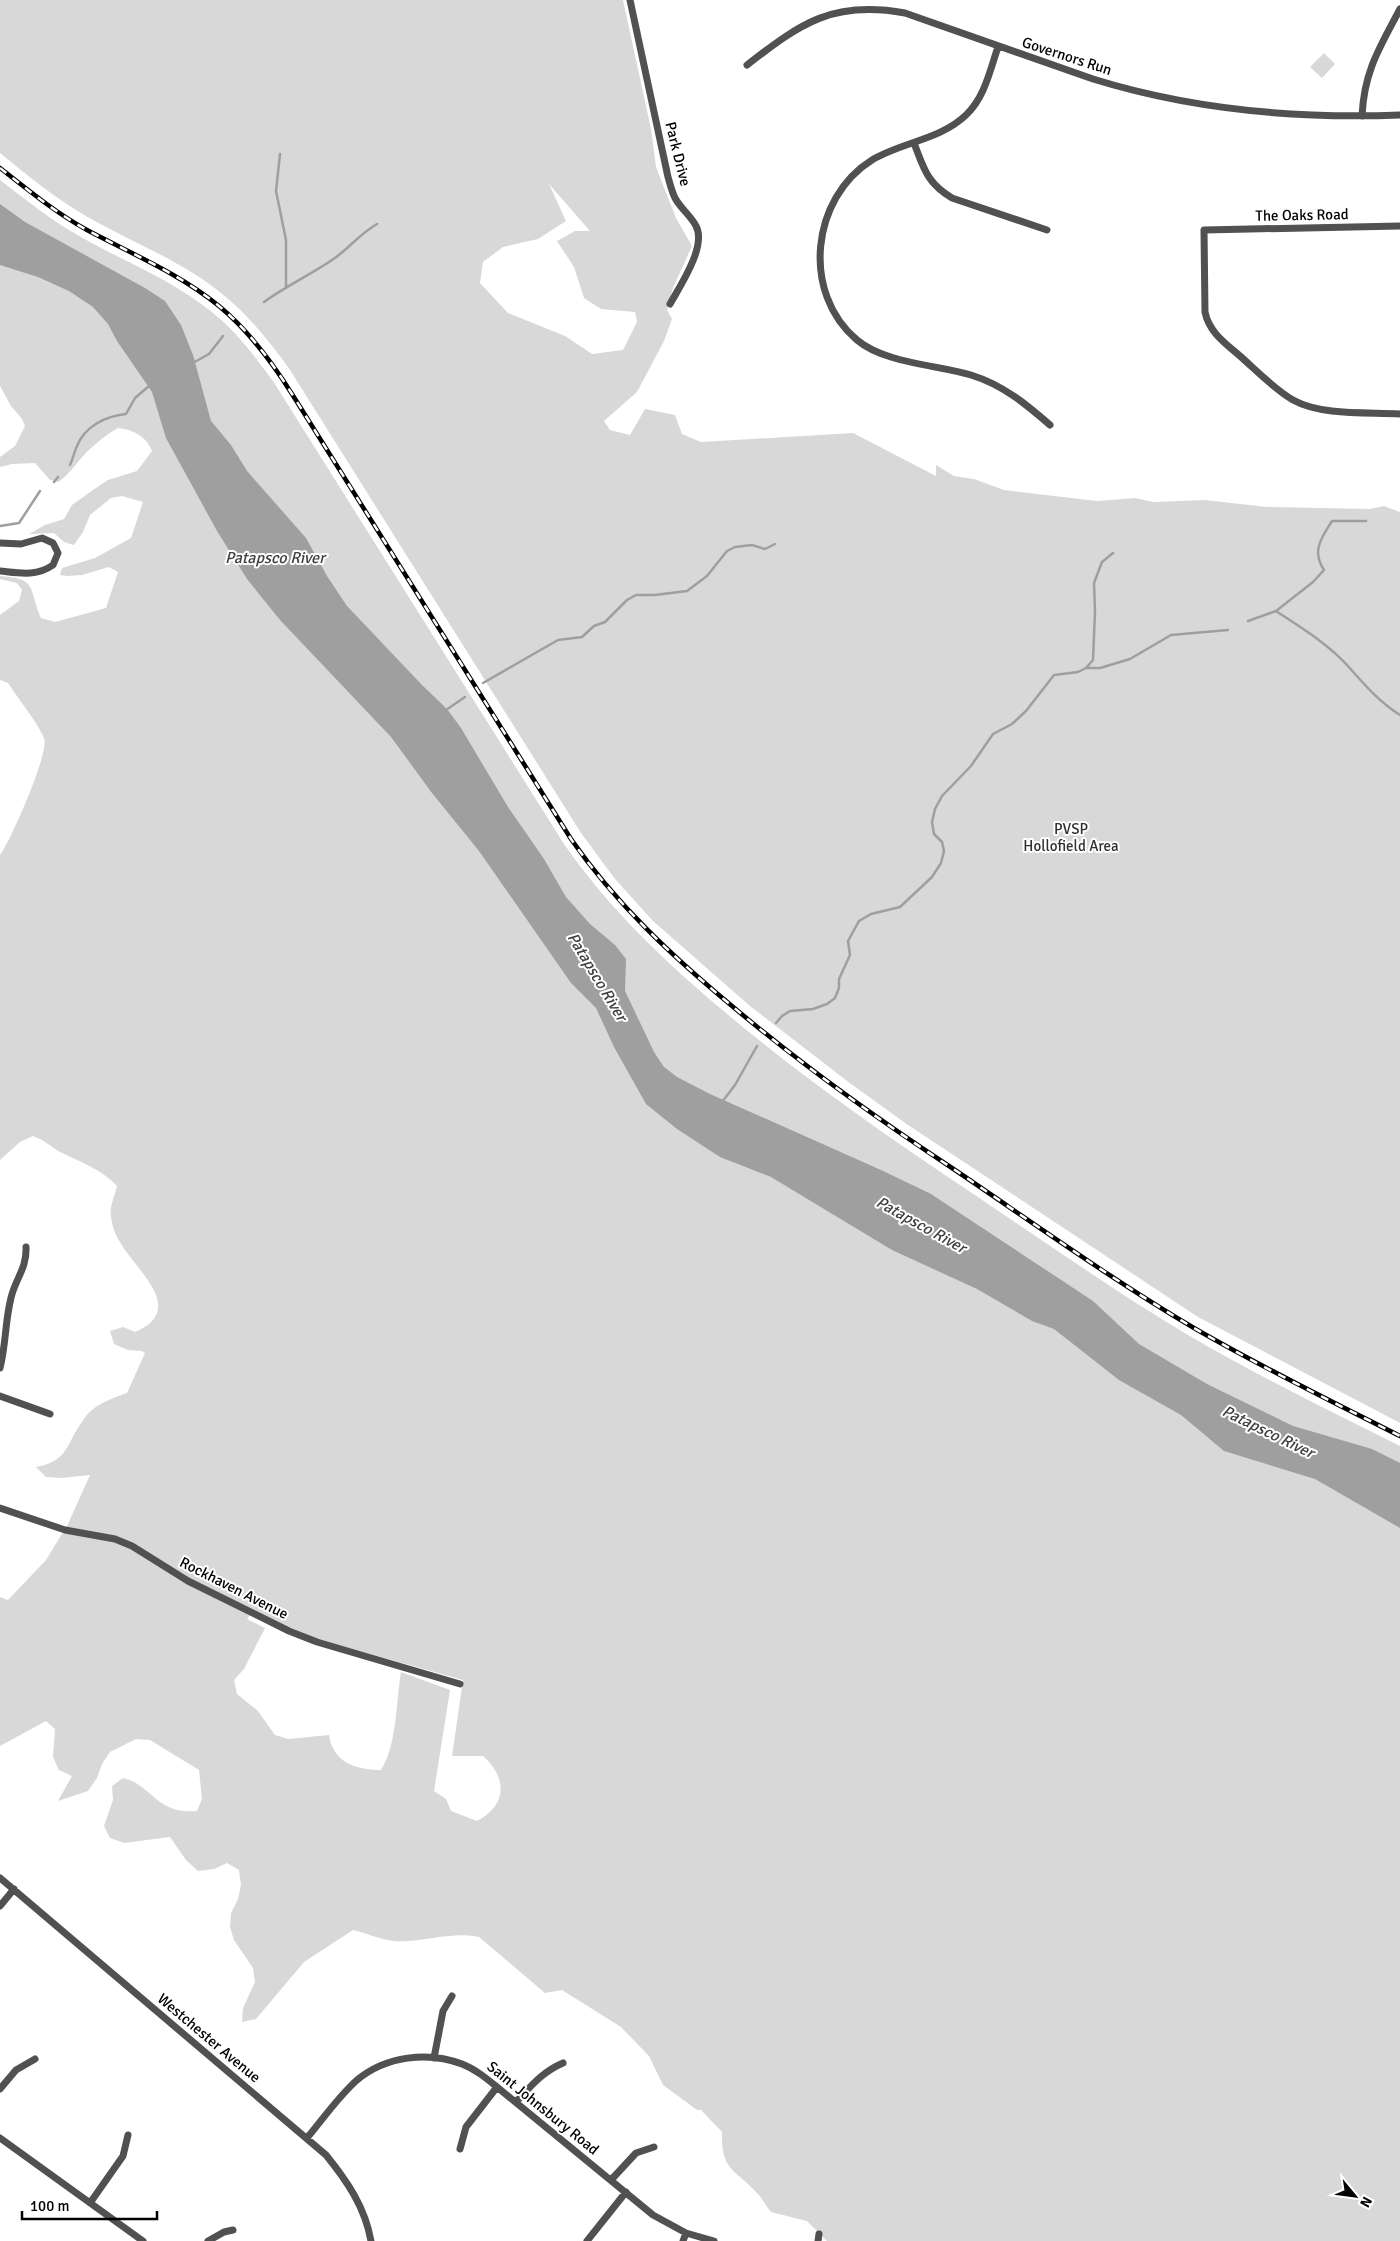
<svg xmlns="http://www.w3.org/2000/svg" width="1400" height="2241" viewBox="0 0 1400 2241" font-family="Signika,sans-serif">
	<rect width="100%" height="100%" fill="#fff"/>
	<!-- green -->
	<path fill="#d8d8d8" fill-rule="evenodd" d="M0,0H623L651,129L656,167L676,218L692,246L673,288L667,310L672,319L664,341L637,392L604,421L610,430L630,435L645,409L675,415L682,434L701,442L853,433L936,476V465L954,476L974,479L1004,490L1097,501L1135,498L1153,502L1205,500L1267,507L1370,509L1384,506L1400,512V1423L1198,1317L908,1125L851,1084L750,1006L653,921L615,879L581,833L290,370C271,344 252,319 227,298C188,264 138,245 93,220C60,202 29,177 0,153ZM549,184L590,231H575L557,241L574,267L584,298L601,309L635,312L637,322L623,350L592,354L565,336L508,313L480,283L483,262L503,247L538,239L566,221Z
		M1324,53L1335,64L1322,78L1310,67Z
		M0,180C26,200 52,221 81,237C125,262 173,280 213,313C237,332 255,357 273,381L564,844C609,909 665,962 726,1013C796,1072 871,1125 948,1177C1028,1230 1106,1286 1188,1335C1256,1375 1329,1410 1400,1446V2241H827L807,2221L771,2212C766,2206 762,2198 757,2193C735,2168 721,2172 722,2132L701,2110H697L663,2085L649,2056L621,2027L562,1990L545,1993L479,1937C451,1931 423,1943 394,1941C381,1940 366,1933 353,1930L304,1962L256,2019L242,2022L243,2008L255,1982L253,1968L234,1940L230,1927L231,1913L238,1899L241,1885L239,1870L227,1863L214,1869L198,1871L186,1860L170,1837L124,1843L110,1838L104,1826L113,1800L112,1786L123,1778C153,1785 156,1815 197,1811L202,1799L199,1770L150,1740L136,1739L110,1752L102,1764L97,1778L88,1791L58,1801L72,1776L59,1770L53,1757L55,1729L46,1721L0,1746V1597L8,1600L46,1560L68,1524L90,1475L61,1478L46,1477L36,1467C70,1461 66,1442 84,1419C94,1404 111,1399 127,1393L145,1353L142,1351L128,1350L114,1344L110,1331L123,1327L135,1332C188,1309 136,1271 120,1242C115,1235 112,1225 111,1217C109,1208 115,1195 117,1186C101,1169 81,1162 60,1152C49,1146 47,1141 33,1136L20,1142L0,1160V855C11,840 50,752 44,738C36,720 19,700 8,683L0,680V615L19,601L22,590L17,583L0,579V576C38,579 28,587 41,618L55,622L106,608L118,572L109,567L82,575L67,576L60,575L62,568L95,558L131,538L143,502L122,496L111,498L90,515L83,532L74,545L64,542L54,533L29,534L45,525L64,519L72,505L93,490L108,480L137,471L152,451C146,436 134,430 118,428C104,436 88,449 78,462C71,470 67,476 58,482L50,480L35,463L12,464L0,467V457L15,446L25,426L22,419L11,406L0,386ZM253,1611L317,1639L463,1680L452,1756H483C507,1777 508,1805 477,1821L451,1811L446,1799L434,1791L450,1690L401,1672C396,1701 397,1746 381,1770C355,1770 333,1762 329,1735L288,1739L275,1735L258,1711L237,1694L234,1680L244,1669L265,1628L247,1619Z"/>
	<!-- water -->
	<path fill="#9f9f9f" d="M0,204L25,222L145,288L165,301L181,325L193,355L211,421L231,445L247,471L306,538L327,576L347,606L422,685L447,709L461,728L508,807L544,859L566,897L590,924L615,945L626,959L625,991L654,1052L664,1067L677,1077L710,1094L881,1170L931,1194L1093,1301L1139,1344L1207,1384L1293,1426L1372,1449L1400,1463V1528L1315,1479L1224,1451L1181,1415L1119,1380L1054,1329L1032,1321L977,1289L892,1250L771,1177L720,1157L677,1129L646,1104L614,1047L596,1008L571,983L479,851L432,793L391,737L280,620L247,579L217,531L166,438L152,392L117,341L108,324L93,307L69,291L38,277L0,265Z"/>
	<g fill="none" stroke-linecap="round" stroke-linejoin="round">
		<!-- stream -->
		<path stroke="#9f9f9f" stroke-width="2.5" d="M280,154L276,191L286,240V287
			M264,302C286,286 310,275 332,260C349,249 358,235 377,224
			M191,364L209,354L223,336
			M70,465C73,459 74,452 77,446C85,426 106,416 126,414L135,398L149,386
			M54,482L58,477
			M0,526L19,523L40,491
			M1276,611C1300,627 1327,643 1347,665C1363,683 1379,702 1400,715
			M1248,621L1276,611L1313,582L1324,570C1311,551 1322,537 1332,521H1366
			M1086,668H1100L1130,659L1171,635L1228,630
			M483,683L558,640L582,637L594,626L605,622L627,600L636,595H655L687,591L707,576L727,551L735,547L752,545L765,549L775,544
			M446,710L465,697
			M776,1023L782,1016L790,1011L813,1009L827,1004L835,998L839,988V979L850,955L848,941L859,921L871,914L900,907L932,877L941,863L944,851L942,842L934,834L932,822L935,809L942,796L971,766L993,734L1012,724L1026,711L1054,675L1078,672L1086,668L1093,660L1095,611L1094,583L1102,562L1113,553
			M722,1102L735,1085L757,1046"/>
		<!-- street -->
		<path stroke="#515151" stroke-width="7" d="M630,0L668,177C670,184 672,192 675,198C681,209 691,216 696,226C707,246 680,286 670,304
			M998,47C990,70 985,97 966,115C940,140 902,142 872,160C811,198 801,293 857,340C884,363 937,365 971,375C1003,385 1026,404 1050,425
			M747,65C801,23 833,0 905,13L1093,79C1193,110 1295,119 1400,115
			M1362,116C1364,71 1380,47 1400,9
			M914,143C924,169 927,183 952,198L1047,230
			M1400,226L1204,230L1205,312C1209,332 1225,343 1240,356C1257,371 1274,389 1293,400C1322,416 1368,412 1400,414
			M0,543L21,544L42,538L53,543L58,553L53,565C36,577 19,573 0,571
			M0,1368C6,1345 5,1321 11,1298C15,1279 27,1269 26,1247
			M0,1396L50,1414
			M0,1508L65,1530L115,1539L132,1546L188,1581L289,1631L317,1642L460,1684
			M0,1878L326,2155C347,2181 365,2207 371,2241
			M0,1906L14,1889
			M434,2058L443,2011L452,1996
			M0,2089L16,2070L35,2059
			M516,2102C531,2086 542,2072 563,2063
			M0,2138L143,2241
			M307,2138C323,2119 338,2097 357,2080C386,2056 428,2051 462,2064C475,2069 486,2078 497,2087L653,2215L686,2233L714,2241
			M460,2149L466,2127L497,2087
			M611,2180L636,2153L654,2147
			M90,2203L123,2156L128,2135
			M208,2241L224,2232L233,2230
			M587,2241L626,2192
			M683,2241L686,2233
			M818,2241L819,2234"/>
		<!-- rail casing -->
		<g stroke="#000" stroke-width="4.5">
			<path id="rail" d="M0,168C28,190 56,213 87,230C132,254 180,274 219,306C249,331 272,362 292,394L571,839C616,904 672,956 732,1006C802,1065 876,1118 952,1168C1032,1222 1111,1279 1194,1328C1261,1367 1331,1401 1400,1436"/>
		</g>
		<!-- rail -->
		<use href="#rail" stroke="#fff" stroke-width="2.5" stroke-dasharray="8" stroke-linecap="butt"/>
	</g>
	<g text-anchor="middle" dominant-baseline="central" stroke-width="4" stroke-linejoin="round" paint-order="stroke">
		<!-- street labels -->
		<g font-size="15" fill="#000" stroke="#fff">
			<text transform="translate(1067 56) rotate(18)">Governors Run</text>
			<text transform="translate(678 154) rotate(76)">Park Drive</text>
			<text transform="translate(1302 215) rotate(-1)">The Oaks Road</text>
			<text transform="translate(234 1588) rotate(27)">Rockhaven Avenue</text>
			<text transform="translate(209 2038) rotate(40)">Westchester Avenue</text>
			<text transform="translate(543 2108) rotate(39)">Saint Johnsbury Road</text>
		</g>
		<!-- park labels -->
		<g font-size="15" fill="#2f2f2f" stroke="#fff">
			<text x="1071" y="829">PVSP<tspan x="1071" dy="17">Hollofield Area</tspan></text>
		</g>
		<!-- water labels -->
		<g font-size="16" font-style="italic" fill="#404040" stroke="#fff">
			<text x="275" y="558">Patapsco River</text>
			<text transform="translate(597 977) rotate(59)">Patapsco River</text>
			<text transform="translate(921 1225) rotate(29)">Patapsco River</text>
			<text transform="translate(1268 1432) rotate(26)">Patapsco River</text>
		</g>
	</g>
	<!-- north arrow -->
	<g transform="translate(1355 2196) rotate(119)" stroke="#ffffff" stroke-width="4" paint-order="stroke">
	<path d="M0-4L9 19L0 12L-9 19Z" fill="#000000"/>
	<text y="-8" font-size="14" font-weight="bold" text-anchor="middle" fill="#000000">N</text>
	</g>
	<!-- scale -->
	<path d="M22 2211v8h135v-8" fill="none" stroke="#000000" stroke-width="2.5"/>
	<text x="30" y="2211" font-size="15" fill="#000000" stroke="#ffffff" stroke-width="4" paint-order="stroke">100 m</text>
</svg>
